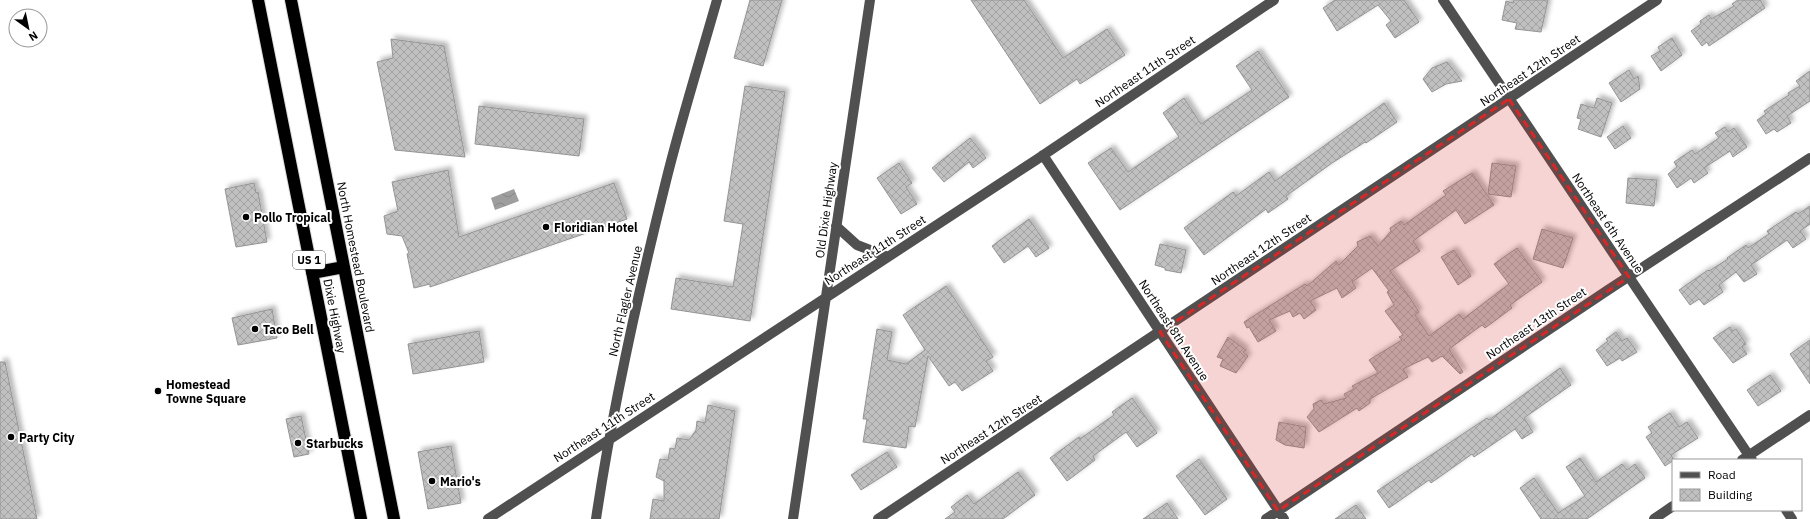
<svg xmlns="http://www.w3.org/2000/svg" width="1810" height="519" viewBox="0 0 1810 519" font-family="'IBM Plex Sans',sans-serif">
	<defs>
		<pattern id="water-waves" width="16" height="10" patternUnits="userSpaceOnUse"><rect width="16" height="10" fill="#9e9e9e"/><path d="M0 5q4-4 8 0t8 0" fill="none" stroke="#868686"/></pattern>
		<pattern id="building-cross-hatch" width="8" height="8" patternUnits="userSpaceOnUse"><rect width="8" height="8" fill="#c0c0c0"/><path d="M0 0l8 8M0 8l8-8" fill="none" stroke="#a3a3a3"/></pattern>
		<filter id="shadow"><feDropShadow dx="3.5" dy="-3.5" stdDeviation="2" flood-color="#0004"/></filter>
	</defs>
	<rect width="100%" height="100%" fill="#fff"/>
	<!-- water -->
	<path fill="url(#water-waves)" d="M514,189L519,201L495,210L491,198Z"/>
	<!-- building -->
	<path fill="url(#building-cross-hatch)" stroke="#949494" filter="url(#shadow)" d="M750,0H782L763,66L734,58Z
		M971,0H1024L1063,58L1107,29L1125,55L1080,84L1077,79L1040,104Z
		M1335,0H1404L1419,22L1395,38L1386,25L1391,21L1378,5L1337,31L1323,8Z
		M1514,0H1548L1541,32L1515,29L1517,23L1502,20L1506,1L1513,3Z
		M1738,0H1760L1765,8L1709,46L1707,42L1702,46L1691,31L1701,24L1700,21L1709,15L1711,19L1713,18L1734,6L1732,4Z
		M1672,38L1682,55L1661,71L1651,56L1660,51L1658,47Z
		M391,39L444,46L465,157L395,150L377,62L393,58Z
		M1258,51L1289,97L1120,210L1088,163L1111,148L1128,172L1179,137L1163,113L1184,98L1201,124L1252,90L1236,66Z
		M1447,62L1462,81L1446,84L1432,92L1423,79L1432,68Z
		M1629,70L1634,79L1638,76L1640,89L1621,102L1609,83Z
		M1810,71V101L1787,116L1791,123L1777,132L1774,129L1766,134L1757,120L1766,114L1764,111L1789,95L1788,93L1800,86L1796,81Z
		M745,86L785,92L750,321L671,309L676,278L733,287L743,224L724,221Z
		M1597,98L1612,103L1601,137L1578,129L1581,119L1577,118L1581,104L1594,108Z
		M1384,103L1397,122L1366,143L1365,142L1332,163L1286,196L1288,199L1268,213L1266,209L1204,255L1184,228L1233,192L1236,196L1269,172L1275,181Z
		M479,106L584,119L579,156L475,144Z
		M1623,126L1631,138L1615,149L1607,137Z
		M1725,127L1728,132L1734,128L1747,147L1733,157L1730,151L1704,168L1708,173L1694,183L1691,178L1677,188L1668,174L1677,167L1674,162L1692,150L1695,154L1719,138L1715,133Z
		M970,138L986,158L973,168L969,162L944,182L932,168Z
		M899,163L912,183L906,187L917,204L901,214L877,178Z
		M1492,163L1516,166L1511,197L1488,194Z
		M448,170L459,237L614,183L627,219L430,287V284L414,288L407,254L409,253L402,236L387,234L384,216L398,211L392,182Z
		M1472,173L1494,205L1465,224L1456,210L1413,241L1420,251L1390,271L1408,295L1419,312L1415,315L1429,336L1459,314L1463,319L1509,284L1494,264L1517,248L1542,282L1510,305L1512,308L1485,328L1482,325L1449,349L1463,372L1460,374L1442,356L1432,362L1428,357L1403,369L1408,377L1370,399V403L1359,411L1357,408L1319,432L1307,417L1314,409L1313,404L1321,400L1324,404L1346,398L1344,394L1354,389L1352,386L1378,373L1369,360L1402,340L1399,337L1403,335L1385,311L1394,305L1387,292L1389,291L1372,268L1352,282L1356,288L1342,298L1337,288L1310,301L1316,310L1304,319L1300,313L1293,317L1290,311L1269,320L1276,331L1258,342L1249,327L1247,328L1244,322L1305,284L1307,286L1336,261L1339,265L1358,246L1357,242L1370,236L1378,246L1391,231L1390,228L1401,221L1404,225L1446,195L1443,191Z
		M1628,178L1657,180L1654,206L1626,203Z
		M254,183L256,193L258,192L267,242L236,247L225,189Z
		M1810,206V224L1800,231L1806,239L1793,248L1787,240L1751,265L1757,274L1744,282L1736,272L1719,285L1723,292L1704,305L1699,299L1690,305L1679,290L1708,270L1709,271L1728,259L1727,258L1746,245L1748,248L1769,234L1767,231L1796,212L1798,214Z
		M1029,219L1049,248L1036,257L1028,246L1004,263L992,246Z
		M1542,229L1573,238L1563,268L1533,259Z
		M1160,244L1186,250L1181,273L1165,270V268L1155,265Z
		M1454,250L1471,276L1458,285L1441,257Z
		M946,286L993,357L986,361L993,371L962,391L955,382L949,386L928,356L915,427L909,426L906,448L863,442L867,419H863L877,329L892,332L887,360L906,364L925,350L903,315Z
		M272,309L277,338L238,345L232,318Z
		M1730,327L1732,331L1736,329L1746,344L1742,347L1747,354L1733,363L1713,338Z
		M479,331L484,362L413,374L408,344Z
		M1616,332L1622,341L1627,338L1637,352L1622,361L1620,358L1607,366L1596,350L1608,341L1606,339Z
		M1228,337L1246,350L1243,352L1248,356L1236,373L1220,366L1223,359L1217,357Z
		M1810,340V384L1790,354Z
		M0,362H5L37,519H0Z
		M1560,368L1571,385L1524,418L1533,432L1522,439L1515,429L1474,457L1472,454L1431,483L1429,480L1389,508L1377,491L1487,418L1489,420Z
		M1770,375L1781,391L1758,406L1747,390Z
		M1132,398L1157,433L1137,447L1126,432L1093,456L1095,460L1067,481L1050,458L1079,437L1080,439L1114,415L1112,412Z
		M708,405L735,411L719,519H650L653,499L664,501V481L656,477L660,459L668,460L670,448L675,449L677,438L689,440L696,430L697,421L705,423Z
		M1670,413L1679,427L1687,422L1698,438L1671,455L1674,460L1665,466L1646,437L1652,433L1648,427Z
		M301,416L309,454L294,457L286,419Z
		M1279,422L1306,427L1304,448L1285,445L1276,440Z
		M451,446L461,503L428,509L418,452Z
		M887,452L897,467L861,490L851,475Z
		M1580,458L1596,482L1622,464L1627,470L1635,464L1645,478L1587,519H1541L1520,488L1534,478L1558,513L1585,496L1566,467Z
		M1199,459L1227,499L1205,515L1176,476Z
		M1018,472L1035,495L1003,519H945L955,512L951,507L967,495L974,504Z
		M1167,503L1178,519H1143Z
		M1356,505L1366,519H1335Z"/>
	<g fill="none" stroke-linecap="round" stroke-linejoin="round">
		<!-- highway casing -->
		<g stroke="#dbdbdb" stroke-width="14">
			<path id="highway" d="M258,0L361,519
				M291,0L394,519
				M312,273L344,267"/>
		</g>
		<!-- minor -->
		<path stroke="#505050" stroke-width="10" d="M1443,0L1752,460
			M1043,155L1284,519
			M836,226L857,245L888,257
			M1742,460L1810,415
			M1786,510L1792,519
			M488,519L1036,160L1274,0
			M596,519C613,405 638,293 666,181C681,120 700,60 717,0
			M793,519L870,0
			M878,519L1657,0
			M1266,519L1608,290L1810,158
			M1654,519L1673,506"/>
		<!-- highway -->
		<use href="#highway" stroke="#000" stroke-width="12"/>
	</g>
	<!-- marked area -->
	<path fill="#d62828" fill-opacity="0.2" stroke="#d62828" stroke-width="3" stroke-dasharray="8 5" stroke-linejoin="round" d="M1509,99L1629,277L1278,511L1160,332Z"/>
	<!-- markers -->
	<g fill="#000" stroke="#fff" stroke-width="1.5">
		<circle cx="246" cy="217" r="4"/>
		<circle cx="546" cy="227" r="4"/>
		<circle cx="255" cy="329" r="4"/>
		<circle cx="158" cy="391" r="4"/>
		<circle cx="11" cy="437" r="4"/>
		<circle cx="298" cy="443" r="4"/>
		<circle cx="432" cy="481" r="4"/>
	</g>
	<g text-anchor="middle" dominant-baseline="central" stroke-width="4" stroke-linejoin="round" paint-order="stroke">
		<!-- shield labels -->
		<rect fill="#fff" stroke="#4c4c4c" stroke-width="1" x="293" y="251" width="32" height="18" rx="3"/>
		<g font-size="11" font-weight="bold" fill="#000">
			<text x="309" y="260">US 1</text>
		</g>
		<!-- street labels -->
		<g font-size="12" fill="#000" stroke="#fff">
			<text transform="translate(1530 70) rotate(-34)">Northeast 12th Street</text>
			<text transform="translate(1145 71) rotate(-34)">Northeast 11th Street</text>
			<text transform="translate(826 210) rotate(-82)">Old Dixie Highway</text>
			<text transform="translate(1608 223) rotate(56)">Northeast 6th Avenue</text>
			<text transform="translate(1261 249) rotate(-34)">Northeast 12th Street</text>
			<text transform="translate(875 250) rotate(-33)">Northeast 11th Street</text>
			<text transform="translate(356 257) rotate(79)">North Homestead Boulevard</text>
			<text transform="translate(625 301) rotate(-77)">North Flagler Avenue</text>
			<text transform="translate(335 316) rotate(79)">Dixie Highway</text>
			<text transform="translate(1536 323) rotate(-34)">Northeast 13th Street</text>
			<text transform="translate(1174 330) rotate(57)">Northeast 8th Avenue</text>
			<text transform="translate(604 427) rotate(-33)">Northeast 11th Street</text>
			<text transform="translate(991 429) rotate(-33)">Northeast 12th Street</text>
		</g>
		<!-- poi labels -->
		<g font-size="12" font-weight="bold" fill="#000" stroke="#fff" text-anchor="start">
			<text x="254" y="217">Pollo Tropical</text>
			<text x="554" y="227">Floridian Hotel</text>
			<text x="263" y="329">Taco Bell</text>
			<text x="166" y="384">Homestead<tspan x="166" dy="14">Towne Square</tspan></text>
			<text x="19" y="437">Party City</text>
			<text x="306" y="443">Starbucks</text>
			<text x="440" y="481">Mario's</text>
		</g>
	</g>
	<!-- legend -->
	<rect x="1672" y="459" width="130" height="52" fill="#ffffff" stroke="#999999"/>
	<rect x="1680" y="472" width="20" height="6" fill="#505050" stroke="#999999"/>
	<text x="1708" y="479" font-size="12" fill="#000000">Road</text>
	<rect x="1680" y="489" width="20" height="12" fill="url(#building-cross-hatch)" stroke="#999999"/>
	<text x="1708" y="499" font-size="12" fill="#000000">Building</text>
	<!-- north arrow -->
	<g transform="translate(28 28) rotate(147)"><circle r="19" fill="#ffffff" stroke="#999999"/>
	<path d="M0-3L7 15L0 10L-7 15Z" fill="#000000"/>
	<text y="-6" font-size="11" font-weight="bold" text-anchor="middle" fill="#000000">N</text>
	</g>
</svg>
